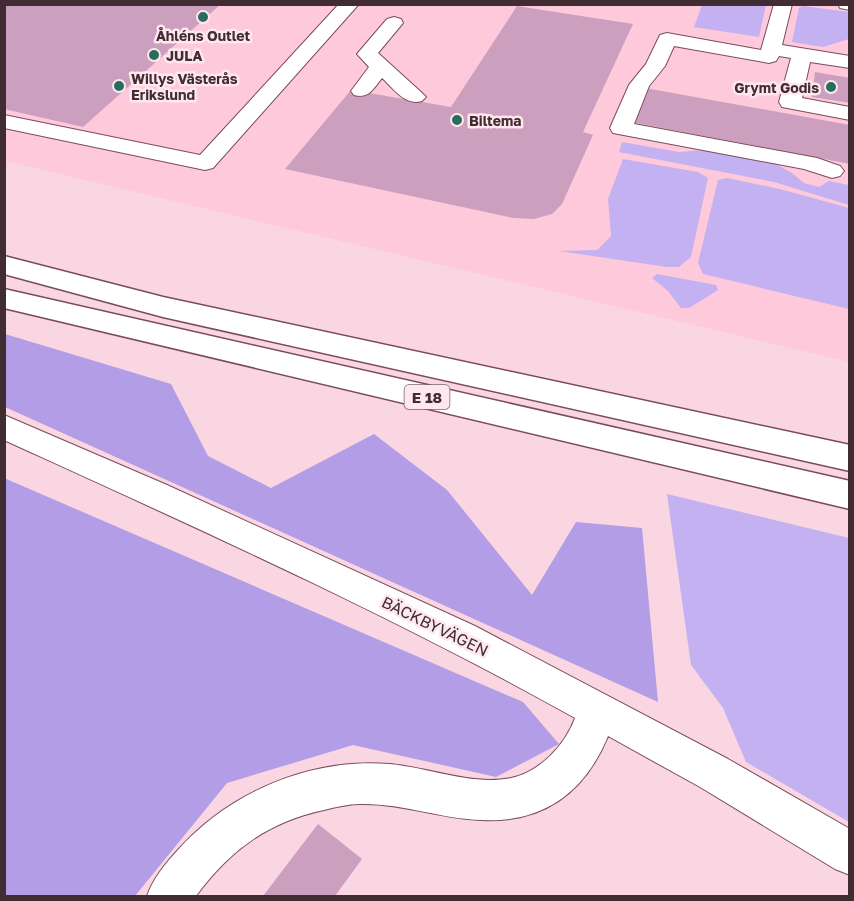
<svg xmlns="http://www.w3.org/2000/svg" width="854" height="901" viewBox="0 0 854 901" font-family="'Golos Text',sans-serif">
	<rect width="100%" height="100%" fill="#f9d6e1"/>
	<!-- built -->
	<path fill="#fecadb" d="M5,5H849V362L5,161Z"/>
	<!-- green -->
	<path fill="#c3b1f1" d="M702,5H766L759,37L694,27Z
		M803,6L849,12V39L823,47L792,42L799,8Z
		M622,142L679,152L703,150L772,162L792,173L804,183L819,187L829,181L849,185V205L774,182L619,152Z
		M623,159L698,172L708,178L691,257L679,267H667L559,251L597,250L611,236L608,199Z
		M727,178L780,189L849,208V309L703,274L698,263L718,180Z
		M657,274L716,285L718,290L689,308H681L668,291L652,278Z
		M667,494L849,538V822L746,762L723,708L691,665Z"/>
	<!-- forest -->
	<path fill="#b29de6" d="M5,334L171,384L208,456L271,488L374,434L447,490L532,595L576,522L642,528L658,702L5,407Z
		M4,478L523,702L559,744L496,777L353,745L227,783L135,896H5Z"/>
	<!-- building -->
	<path fill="#cc9fbf" d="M4,4H221L83,127L4,109Z
		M517,6L633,24L583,132L593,135L562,204L552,214L534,219L513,218L285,169L351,90L451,107Z
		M815,72L850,78V103L812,97Z
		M645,88L850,125V164L631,122Z
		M318,824L362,859L335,896H263Z"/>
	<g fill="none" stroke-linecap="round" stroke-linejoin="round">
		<!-- minor casing -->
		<g stroke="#7a4b5c" stroke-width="2">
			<path id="minor" d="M339,4H359L213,168L205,170L4,128V115L200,155Z
				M774,4H792L782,45L850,56V68L810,62L802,98L850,107V120L782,107L779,102L791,58L779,56L776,61L769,63L674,46L665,66L649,86L634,124L817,158L840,166L844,171L840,176L832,178L804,169L613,133L610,128L629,85L646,64L660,35L667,33L761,50Z
				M838,4H850V10L840,8Z
				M394,17L401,19L403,23L378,53L422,93L426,97L422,101C405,106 394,89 382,78C373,89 369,99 354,95L351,91L369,67L357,54L387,19Z
				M4,415L167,485L475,626L728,759L850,829V875L835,869L700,787L608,736C585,792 544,823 482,820C441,819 402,803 360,804C348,804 336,807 324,810C268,822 230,850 196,896H147C153,879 164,865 177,851C229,792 310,758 389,764C428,767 471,786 511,778C540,772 565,745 575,718C391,615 197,528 4,440Z"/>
		</g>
		<!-- highway casing -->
		<g stroke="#7a4b5c" stroke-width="3">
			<path id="highway" d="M4,256L163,297L850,445V471L163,317L4,274Z
				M4,289L850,481V509L4,308Z"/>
		</g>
		<!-- minor -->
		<use href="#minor" fill="#fff" fill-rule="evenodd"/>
		<!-- highway -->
		<use href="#highway" fill="#fff" fill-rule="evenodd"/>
	</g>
	<!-- markers -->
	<g fill="#286c5e" stroke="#ffe7ee" stroke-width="2">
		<circle cx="203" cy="17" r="6"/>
		<circle cx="154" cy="55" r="6"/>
		<circle cx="119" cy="86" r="6"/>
		<circle cx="831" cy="87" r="6"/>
		<circle cx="457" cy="120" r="6"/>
	</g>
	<g text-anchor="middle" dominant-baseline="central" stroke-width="5" stroke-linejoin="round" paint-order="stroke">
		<!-- far-poi labels -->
		<g font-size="14" font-weight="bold" fill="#422c34" stroke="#ffe7ee" text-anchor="start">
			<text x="203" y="35" text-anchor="middle">Åhléns Outlet</text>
			<text x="166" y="55">JULA</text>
			<text x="131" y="78">Willys Västerås<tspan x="131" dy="16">Erikslund</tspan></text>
			<text x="819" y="87" text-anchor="end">Grymt Godis</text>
			<text x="469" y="120">Biltema</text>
		</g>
		<!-- shield labels -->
		<rect fill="#ffe7ee" stroke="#7b646c" stroke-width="1.5" x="404.5" y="385" width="45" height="24" rx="4.5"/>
		<g font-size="15" font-weight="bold" fill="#422c34">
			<text x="427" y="397">E 18</text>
		</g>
		<!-- street labels -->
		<g font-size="16" fill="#422c34" stroke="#ffe7ee">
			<text transform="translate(435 626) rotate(26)">BÄCKBYVÄGEN</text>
		</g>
	</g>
	<!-- border -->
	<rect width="854" height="901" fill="none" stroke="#422c34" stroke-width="12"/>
</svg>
